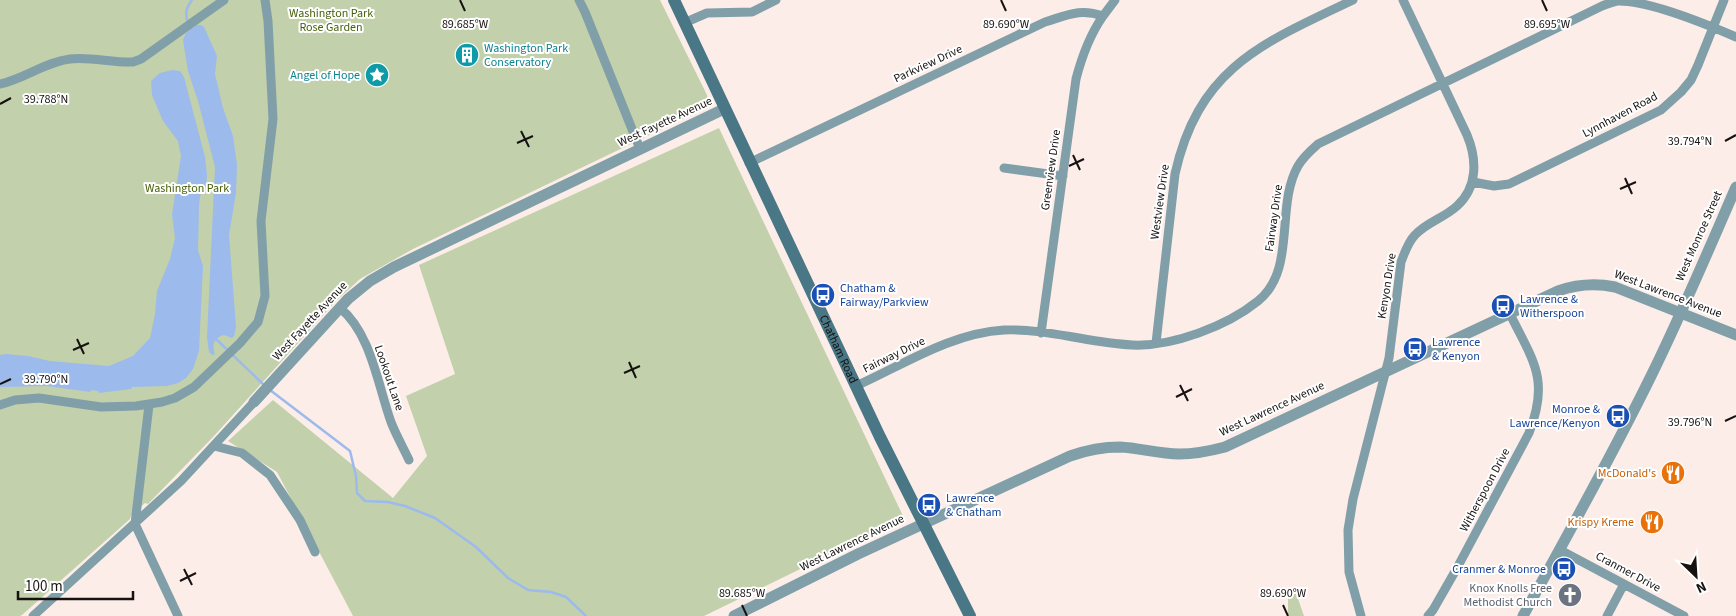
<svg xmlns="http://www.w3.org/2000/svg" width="1736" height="616" viewBox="0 0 1736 616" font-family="'Source Sans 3',sans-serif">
	<rect width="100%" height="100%" fill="#fcede8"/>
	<!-- green -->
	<path fill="#c2d1ab" d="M0,0H660L707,95L708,103L705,107L695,113L413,249L360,279L335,302L214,436L148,504L145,503L131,516L130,519L22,615L20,616H0Z
		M719,128L903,516L829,555L704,616H353L277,472L228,441L273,400L393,498L427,456L406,396L455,374L419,265Z
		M1296,593L1304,616H1288V596Z"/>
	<!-- water -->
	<path fill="#9cbaec" d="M197,25H201L204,27L217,56L215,74L223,108L233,136L237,165L236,193L229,235L236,327L234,336L232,338L224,335C213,338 212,345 215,354L212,355L209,352L207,337L215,167L198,101L188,71L183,40L186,33Z
		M172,70L180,71L184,77L205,157L207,175L206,188L200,196L199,206L198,250L203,266L199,351L193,369L186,378L178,383L167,386L132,387L131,389L99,393L98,391L91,390L90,392L47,386L0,387V355L6,354L28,356L50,361L109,366L133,356L150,338L155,314L157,291L170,259L175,238L172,214L181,156L178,141L163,121L152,95L151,81L160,73Z"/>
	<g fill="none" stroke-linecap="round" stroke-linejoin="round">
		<!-- stream -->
		<path stroke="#9cbaec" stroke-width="2.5" d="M191,29C185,18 184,10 192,0
			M216,339L265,386
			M270,390L350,451L356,476L357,493L365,501L388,502L405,506L435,518L476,547L508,578L528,590L551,592L566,597L586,616"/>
		<!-- minor -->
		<path stroke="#819fa8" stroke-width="9" d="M579,0L585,12L640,149
			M684,23L707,13L752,12L776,0
			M0,84C24,79 45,62 70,59C88,56 113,63 133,62L141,59L224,0
			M749,163L1045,22C1068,15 1080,8 1103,16L1115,0
			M1004,168L1063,176
			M1473,182L1494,186L1509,184L1661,110L1681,92L1691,80L1698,65L1724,0
			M340,308C371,333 378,386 391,422C396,435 403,447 409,460
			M1041,333L1076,79C1082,56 1089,36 1103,16
			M1156,343L1175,174C1199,67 1263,43 1353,0
			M856,386C903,365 951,333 1004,330C1029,329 1055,334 1079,338C1096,341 1114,344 1132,345C1172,347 1227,326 1258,301C1297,270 1275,206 1298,166C1303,157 1310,151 1318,144L1602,6C1607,4 1612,2 1617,1C1649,0 1706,24 1736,37
			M0,405L15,400L39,398L101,407L136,406L162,402L175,398L194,387L240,343L258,322L265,296L261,221L273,119L268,21L265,0
			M214,446L242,453L270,475L300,520L315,552
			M135,524L149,405
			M135,524L178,616
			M1560,550L1684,616
			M33,616L181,481L254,402
			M1361,616L1349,572L1348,530L1353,499L1389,358L1401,262C1405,252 1408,242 1415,235C1427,222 1444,218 1457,206C1478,187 1477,159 1467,135L1403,0
			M1428,616L1433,610L1457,568L1529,433C1550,379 1533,361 1510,314
			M1607,616L1624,584"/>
		<!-- tertiary -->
		<path stroke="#819fa8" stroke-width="11" d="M254,402L348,299L370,281L394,267L724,109
			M734,616L858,554L1070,456C1087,450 1103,447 1120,447C1140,448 1159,454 1179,454C1195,454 1210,451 1225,447L1558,291C1578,284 1595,283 1615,287L1736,335
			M1523,616C1567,536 1612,456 1652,374C1682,313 1709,249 1736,187"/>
		<!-- secondary -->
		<path stroke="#4a7785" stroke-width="12" id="s1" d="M674,0L880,437L970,616"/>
	</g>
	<!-- ticks -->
	<path fill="none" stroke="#161210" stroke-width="2" d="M460,0L465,11M1001,0L1006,11M1542,0L1547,11M0,104L11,98M521,131L529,147M1725,141L1736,135M517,143L533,136M1073,155L1080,170M1069,166L1084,159M1625,178L1632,194M1620,189L1636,182M77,339L84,354M73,350L89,343M629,362L636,378M624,373L640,366M0,384L11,379M1180,385L1188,401M1176,397L1192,389M1725,421L1736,416M184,569L192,585M180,581L196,573M742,605L747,616M1283,605L1288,616"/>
	<!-- icons -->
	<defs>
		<g id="building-disc" transform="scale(1.25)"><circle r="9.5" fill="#0f9aa8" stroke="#fff"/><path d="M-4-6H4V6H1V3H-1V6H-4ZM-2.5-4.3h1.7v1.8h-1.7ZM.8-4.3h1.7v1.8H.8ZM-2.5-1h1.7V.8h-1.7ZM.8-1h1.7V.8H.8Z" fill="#fff"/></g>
		<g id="sight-disc" transform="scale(1.25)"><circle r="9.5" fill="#0f9aa8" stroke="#fff"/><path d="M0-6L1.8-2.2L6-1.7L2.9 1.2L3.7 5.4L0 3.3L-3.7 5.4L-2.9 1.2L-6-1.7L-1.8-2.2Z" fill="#fff"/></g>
		<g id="bus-disc" transform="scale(1.25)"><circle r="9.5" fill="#1a4fb4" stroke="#fff"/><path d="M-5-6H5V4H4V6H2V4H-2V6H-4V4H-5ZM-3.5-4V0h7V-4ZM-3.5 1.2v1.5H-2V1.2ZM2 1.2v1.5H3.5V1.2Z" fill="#fff"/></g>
		<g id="restaurant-disc" transform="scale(1.25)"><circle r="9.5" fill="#e8710a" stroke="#fff"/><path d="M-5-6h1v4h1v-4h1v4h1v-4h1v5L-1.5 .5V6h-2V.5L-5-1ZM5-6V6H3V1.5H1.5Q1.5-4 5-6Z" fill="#fff"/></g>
		<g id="church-disc" transform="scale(1.25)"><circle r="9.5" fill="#6b7280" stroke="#fff"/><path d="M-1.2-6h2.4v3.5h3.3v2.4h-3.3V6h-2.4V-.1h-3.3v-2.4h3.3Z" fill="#fff"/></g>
	</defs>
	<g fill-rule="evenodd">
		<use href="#building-disc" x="467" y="55"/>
		<use href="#sight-disc" x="377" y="75"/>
		<use href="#bus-disc" x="823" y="295"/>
		<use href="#bus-disc" x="1503" y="306"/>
		<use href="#bus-disc" x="1415" y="349"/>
		<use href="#bus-disc" x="1618" y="416"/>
		<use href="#restaurant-disc" x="1673" y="473"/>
		<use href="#bus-disc" x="929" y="505"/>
		<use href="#restaurant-disc" x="1652" y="522"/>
		<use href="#bus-disc" x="1564" y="569"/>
		<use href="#church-disc" x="1570" y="595"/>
	</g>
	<g text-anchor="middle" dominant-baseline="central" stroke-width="4" stroke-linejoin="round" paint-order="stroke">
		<!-- park labels -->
		<g font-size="12" fill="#48600b" stroke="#fff">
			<text x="331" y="13">Washington Park<tspan x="331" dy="14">Rose Garden</tspan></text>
			<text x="187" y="188">Washington Park</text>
		</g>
		<!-- culture labels -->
		<g font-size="12" fill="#0d838f" stroke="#fff" text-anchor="start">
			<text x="484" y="48">Washington Park<tspan x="484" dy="14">Conservatory</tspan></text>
			<text x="360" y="75" text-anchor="end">Angel of Hope</text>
		</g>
		<!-- street labels -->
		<g font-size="12" fill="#161210" stroke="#fff">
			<text transform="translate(928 64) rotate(-25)">Parkview Drive</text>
			<text transform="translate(1620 115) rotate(-28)">Lynnhaven Road</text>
			<text transform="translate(665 122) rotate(-25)">West Fayette Avenue</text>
			<text transform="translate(1051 170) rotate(-82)">Greenview Drive</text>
			<text transform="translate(1160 202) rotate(-82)">Westview Drive</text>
			<text transform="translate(1274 218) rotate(-82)">Fairway Drive</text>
			<text transform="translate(1699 236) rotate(-66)">West Monroe Street</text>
			<text transform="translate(1387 286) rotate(-81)">Kenyon Drive</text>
			<text transform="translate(1668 294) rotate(21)">West Lawrence Avenue</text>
			<text transform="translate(310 321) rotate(-47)">West Fayette Avenue</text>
			<text stroke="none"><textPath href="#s1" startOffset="386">Chatham Road</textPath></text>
			<text transform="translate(894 355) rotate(-26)">Fairway Drive</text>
			<text transform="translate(389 378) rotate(71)">Lookout Lane</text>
			<text transform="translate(1272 409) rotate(-25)">West Lawrence Avenue</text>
			<text transform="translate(1485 490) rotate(-62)">Witherspoon Drive</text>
			<text transform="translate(852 543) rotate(-26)">West Lawrence Avenue</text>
			<text transform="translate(1628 572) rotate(28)">Cranmer Drive</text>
		</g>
		<!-- transit labels -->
		<g font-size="12" fill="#164399" stroke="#fff" text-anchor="start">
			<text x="840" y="288">Chatham &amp;<tspan x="840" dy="14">Fairway/Parkview</tspan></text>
			<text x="1520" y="299">Lawrence &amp;<tspan x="1520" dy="14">Witherspoon</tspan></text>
			<text x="1432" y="342">Lawrence<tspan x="1432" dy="14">&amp; Kenyon</tspan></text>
			<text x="1600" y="409" text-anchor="end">Monroe &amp;<tspan x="1600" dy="14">Lawrence/Kenyon</tspan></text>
			<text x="946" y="498">Lawrence<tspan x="946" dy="14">&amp; Chatham</tspan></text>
			<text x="1546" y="569" text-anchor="end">Cranmer &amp; Monroe</text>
		</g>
		<!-- food labels -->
		<g font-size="12" fill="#c56008" stroke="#fff" text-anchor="end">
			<text x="1656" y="473">McDonald's</text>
			<text x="1634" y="522">Krispy Kreme</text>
		</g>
		<!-- worship labels -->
		<g font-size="12" fill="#5b616d" stroke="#fff" text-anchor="end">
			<text x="1552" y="588">Knox Knolls Free<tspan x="1552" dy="14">Methodist Church</tspan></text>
		</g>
	</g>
	<g font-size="12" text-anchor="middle" fill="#161210" stroke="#fff" stroke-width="4" stroke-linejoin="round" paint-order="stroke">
		<text x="465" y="28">89.685°W</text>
		<text x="1006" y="28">89.690°W</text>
		<text x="1547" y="28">89.695°W</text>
		<text x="46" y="103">39.788°N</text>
		<text x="1690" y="145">39.794°N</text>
		<text x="46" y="383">39.790°N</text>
		<text x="1690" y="426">39.796°N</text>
		<text x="742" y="597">89.685°W</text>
		<text x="1283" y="597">89.690°W</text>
	</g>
	<!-- north arrow -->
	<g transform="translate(1696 576) rotate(155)" stroke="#ffffff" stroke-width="4" paint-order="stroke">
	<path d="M0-4L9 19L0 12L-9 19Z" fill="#161210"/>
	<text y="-8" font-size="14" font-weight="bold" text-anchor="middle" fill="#161210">N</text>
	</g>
	<!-- scale -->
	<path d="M18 591v8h115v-8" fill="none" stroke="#161210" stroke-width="2.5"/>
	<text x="25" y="591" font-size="15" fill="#161210" stroke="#ffffff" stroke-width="4" paint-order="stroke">100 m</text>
</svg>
